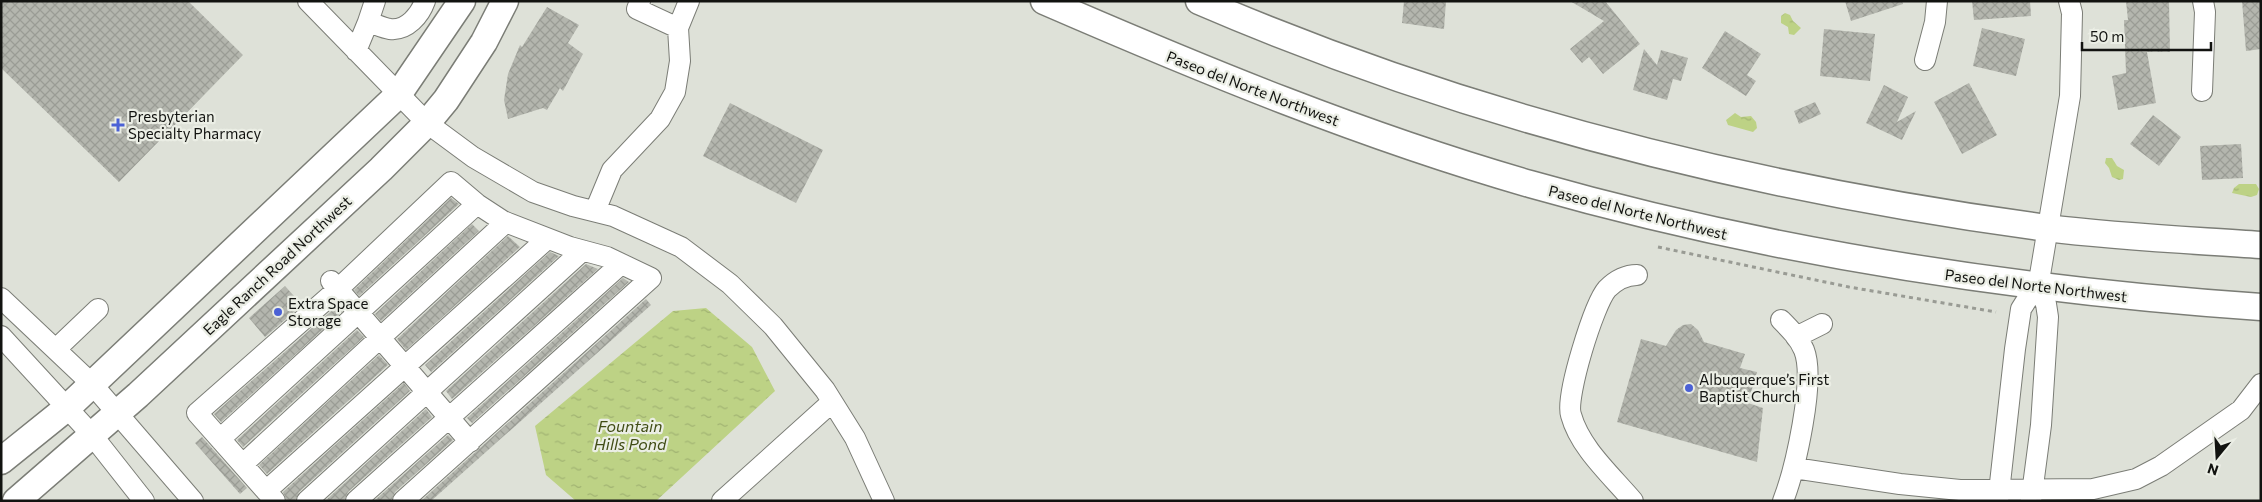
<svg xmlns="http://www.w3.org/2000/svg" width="2262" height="502" viewBox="0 0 2262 502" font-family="Commissioner,sans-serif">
	<defs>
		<pattern id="water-ripples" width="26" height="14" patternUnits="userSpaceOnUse" patternTransform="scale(1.25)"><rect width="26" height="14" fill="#bdd285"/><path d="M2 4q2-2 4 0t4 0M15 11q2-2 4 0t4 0" fill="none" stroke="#a1b372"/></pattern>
		<pattern id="building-cross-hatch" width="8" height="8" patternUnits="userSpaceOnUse" patternTransform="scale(1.25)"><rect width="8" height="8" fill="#b4b6ae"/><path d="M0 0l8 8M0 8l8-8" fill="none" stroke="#9a9c95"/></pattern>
	</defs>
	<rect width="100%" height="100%" fill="#dee1d8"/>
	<!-- water -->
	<path fill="url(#water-ripples)" d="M1785,13L1790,15L1793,21L1801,28L1794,35L1789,34L1788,27L1781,23V16Z
		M1735,113L1741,117L1751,116L1756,122L1757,128L1753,132L1728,125L1726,120Z
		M2106,158H2112L2117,166L2124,170L2123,179L2119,180L2112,177L2109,168L2105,163Z
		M2239,184H2256L2259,189L2257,195L2251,197L2232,193L2234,188Z
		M706,308L752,347L775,391L656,501H576L546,475L535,426L673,311Z"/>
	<!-- building -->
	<path fill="url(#building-cross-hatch)" d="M1,1H188L243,55L119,182L1,68Z
		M1404,1H1446L1444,29L1402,23Z
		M1570,1H1605L1640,44L1603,74L1589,57L1582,63L1570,49L1604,21Z
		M1845,1H1902L1903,4L1851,21Z
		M1972,1H2030L2031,16L1974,20Z
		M2126,1H2169L2170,52H2147L2156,103L2118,110L2112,76L2126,73L2124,20H2128Z
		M2242,1H2261V49L2246,51Z
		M547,7L579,25L568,43L583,54L563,91L560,88L547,110L543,108L508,119L504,100L508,74L520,45L522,47Z
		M1982,28L2025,39L2016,76L1973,66Z
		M1824,29L1875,34L1870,81L1820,76Z
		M1725,31L1761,54L1747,75L1756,81L1746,96L1702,68Z
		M1644,49L1657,65L1661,50L1688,58L1681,81L1673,79L1667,100L1633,90Z
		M1969,83L1997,135L1962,154L1934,102Z
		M1884,85L1908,97L1897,122L1916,111L1902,140L1866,123Z
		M1815,102L1821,114L1799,124L1794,111Z
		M730,103L823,150L796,203L703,156Z
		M2153,115L2181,137L2159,166L2130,144Z
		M2241,144L2243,178L2202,180L2200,146Z
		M451,198L459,204L359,296L354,290Z
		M472,224L479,231L381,321L375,314Z
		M508,236L520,247L406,350L397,339Z
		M550,252L559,256L431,372L425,365Z
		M586,264L598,269L452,399L446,391Z
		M623,278L629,282L472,423L467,418Z
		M285,286L302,305L265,337L249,318Z
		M646,299L651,305L431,501H421Z
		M337,306L342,312L221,422L214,414Z
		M1691,324L1698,330L1704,342L1745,354L1740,368L1757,372L1748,403L1763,408L1757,462L1617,422L1641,339L1666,346L1676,330L1683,325Z
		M357,330L364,337L243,447L237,440Z
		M379,355L388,365L267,474L259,465Z
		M404,383L410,391L299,492L295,501H287L283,492Z
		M426,409L432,417L348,492L344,501H325Z
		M448,435L453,440L395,492L391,501H374Z
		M202,437L247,488L240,494L195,443Z"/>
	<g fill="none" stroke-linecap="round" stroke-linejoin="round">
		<!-- minor casing -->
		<g stroke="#7b7d76" stroke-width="22">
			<path id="minor" d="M308,1L427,123L473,157L533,192L573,206L613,216L681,247L730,284L773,326L825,390L855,438L884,501
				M640,1L637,9L678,28
				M368,22L375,1
				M356,51L368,22C375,24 383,28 390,29C407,31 420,15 425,1
				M1925,60L1935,22L1937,1
				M2202,91L2205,12L2203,1
				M595,211L612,170L660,119L675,92L680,61L678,28L689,1
				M331,281L470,442
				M1,298L92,384L193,501
				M1781,320C1790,329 1799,338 1804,350C1816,380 1795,470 1783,501
				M1,336L92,435L144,501
				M1796,337L1822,324
				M56,349L98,309
				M220,439L477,204
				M243,464L506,222
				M1794,468L1900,484L1960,490L2093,489L2136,479L2161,466L2241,410L2261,384
				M266,491L547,239
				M275,501L197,413L338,289L451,182L477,204L503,221L570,247L607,257L651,278L403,501
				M307,501L582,251
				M356,501L621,264
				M722,501L832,402
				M1633,501C1611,475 1580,448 1571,415C1565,397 1594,304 1607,289C1615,281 1626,275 1637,275
				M1998,501L2015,349L2021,309L2028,298L2038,287L2070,96L2072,13L2069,1
				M2031,501L2041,425L2048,317L2046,304L2038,287"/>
		</g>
		<!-- major casing -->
		<g stroke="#7b7d76" stroke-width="29">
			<path id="major" d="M1044,1C1203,70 1363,136 1530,184C1769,252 2013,290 2261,307
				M1199,1C1468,117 1757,189 2047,228C2118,237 2190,240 2261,245
				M1,461L68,407L398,95L462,1
				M16,501L138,395L381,169L427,123L446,100L484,42L505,1"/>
		</g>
		<!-- path -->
		<path stroke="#999b94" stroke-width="3" stroke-dasharray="4 4" stroke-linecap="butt" d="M1658,247L1849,287L1996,312"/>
		<!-- minor -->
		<use href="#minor" stroke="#fff" stroke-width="20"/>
		<!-- major -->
		<use href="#major" stroke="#fff" stroke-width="26"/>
	</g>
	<!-- markers -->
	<g fill="#4b61d5" stroke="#ebeee5" stroke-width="2">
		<path d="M115.5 117.5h5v5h5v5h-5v5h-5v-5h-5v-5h5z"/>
		<circle cx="278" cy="312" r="5"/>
		<circle cx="1689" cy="388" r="5"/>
	</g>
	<g text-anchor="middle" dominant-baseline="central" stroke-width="4.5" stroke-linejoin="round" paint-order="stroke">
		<!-- street labels -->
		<g font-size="15" fill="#121310" stroke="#ebeee5">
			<text transform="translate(1253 88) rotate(21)">Paseo del Norte Northwest</text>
			<text transform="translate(1638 212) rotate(14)">Paseo del Norte Northwest</text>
			<text transform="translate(277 265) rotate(-43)">Eagle Ranch Road Northwest</text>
			<text transform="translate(2036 285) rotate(7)">Paseo del Norte Northwest</text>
		</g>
		<!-- poi labels -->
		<g font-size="15" fill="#121310" stroke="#ebeee5" text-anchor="start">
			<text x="128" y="116">Presbyterian<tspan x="128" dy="17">Specialty Pharmacy</tspan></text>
			<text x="288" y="303">Extra Space<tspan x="288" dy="17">Storage</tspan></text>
			<text x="1699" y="379">Albuquerque’s First<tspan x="1699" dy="17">Baptist Church</tspan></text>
		</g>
		<!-- water labels -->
		<g font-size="16" font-style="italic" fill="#414d16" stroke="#ebeee5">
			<text x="630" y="425">Fountain<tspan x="630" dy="18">Hills Pond</tspan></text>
		</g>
	</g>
	<!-- border -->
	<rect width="2262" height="502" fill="none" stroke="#121310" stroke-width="5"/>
	<!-- north arrow -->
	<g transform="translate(2217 457) rotate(198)" stroke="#ebeee5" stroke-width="4" paint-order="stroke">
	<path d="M0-4L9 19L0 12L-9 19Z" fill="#121310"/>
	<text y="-8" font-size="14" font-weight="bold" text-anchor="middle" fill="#121310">N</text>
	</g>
	<!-- scale -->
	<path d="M2082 42v8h129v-8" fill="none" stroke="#121310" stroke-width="2.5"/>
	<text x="2090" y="42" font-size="15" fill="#121310" stroke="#ebeee5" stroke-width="4" paint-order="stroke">50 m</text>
</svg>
